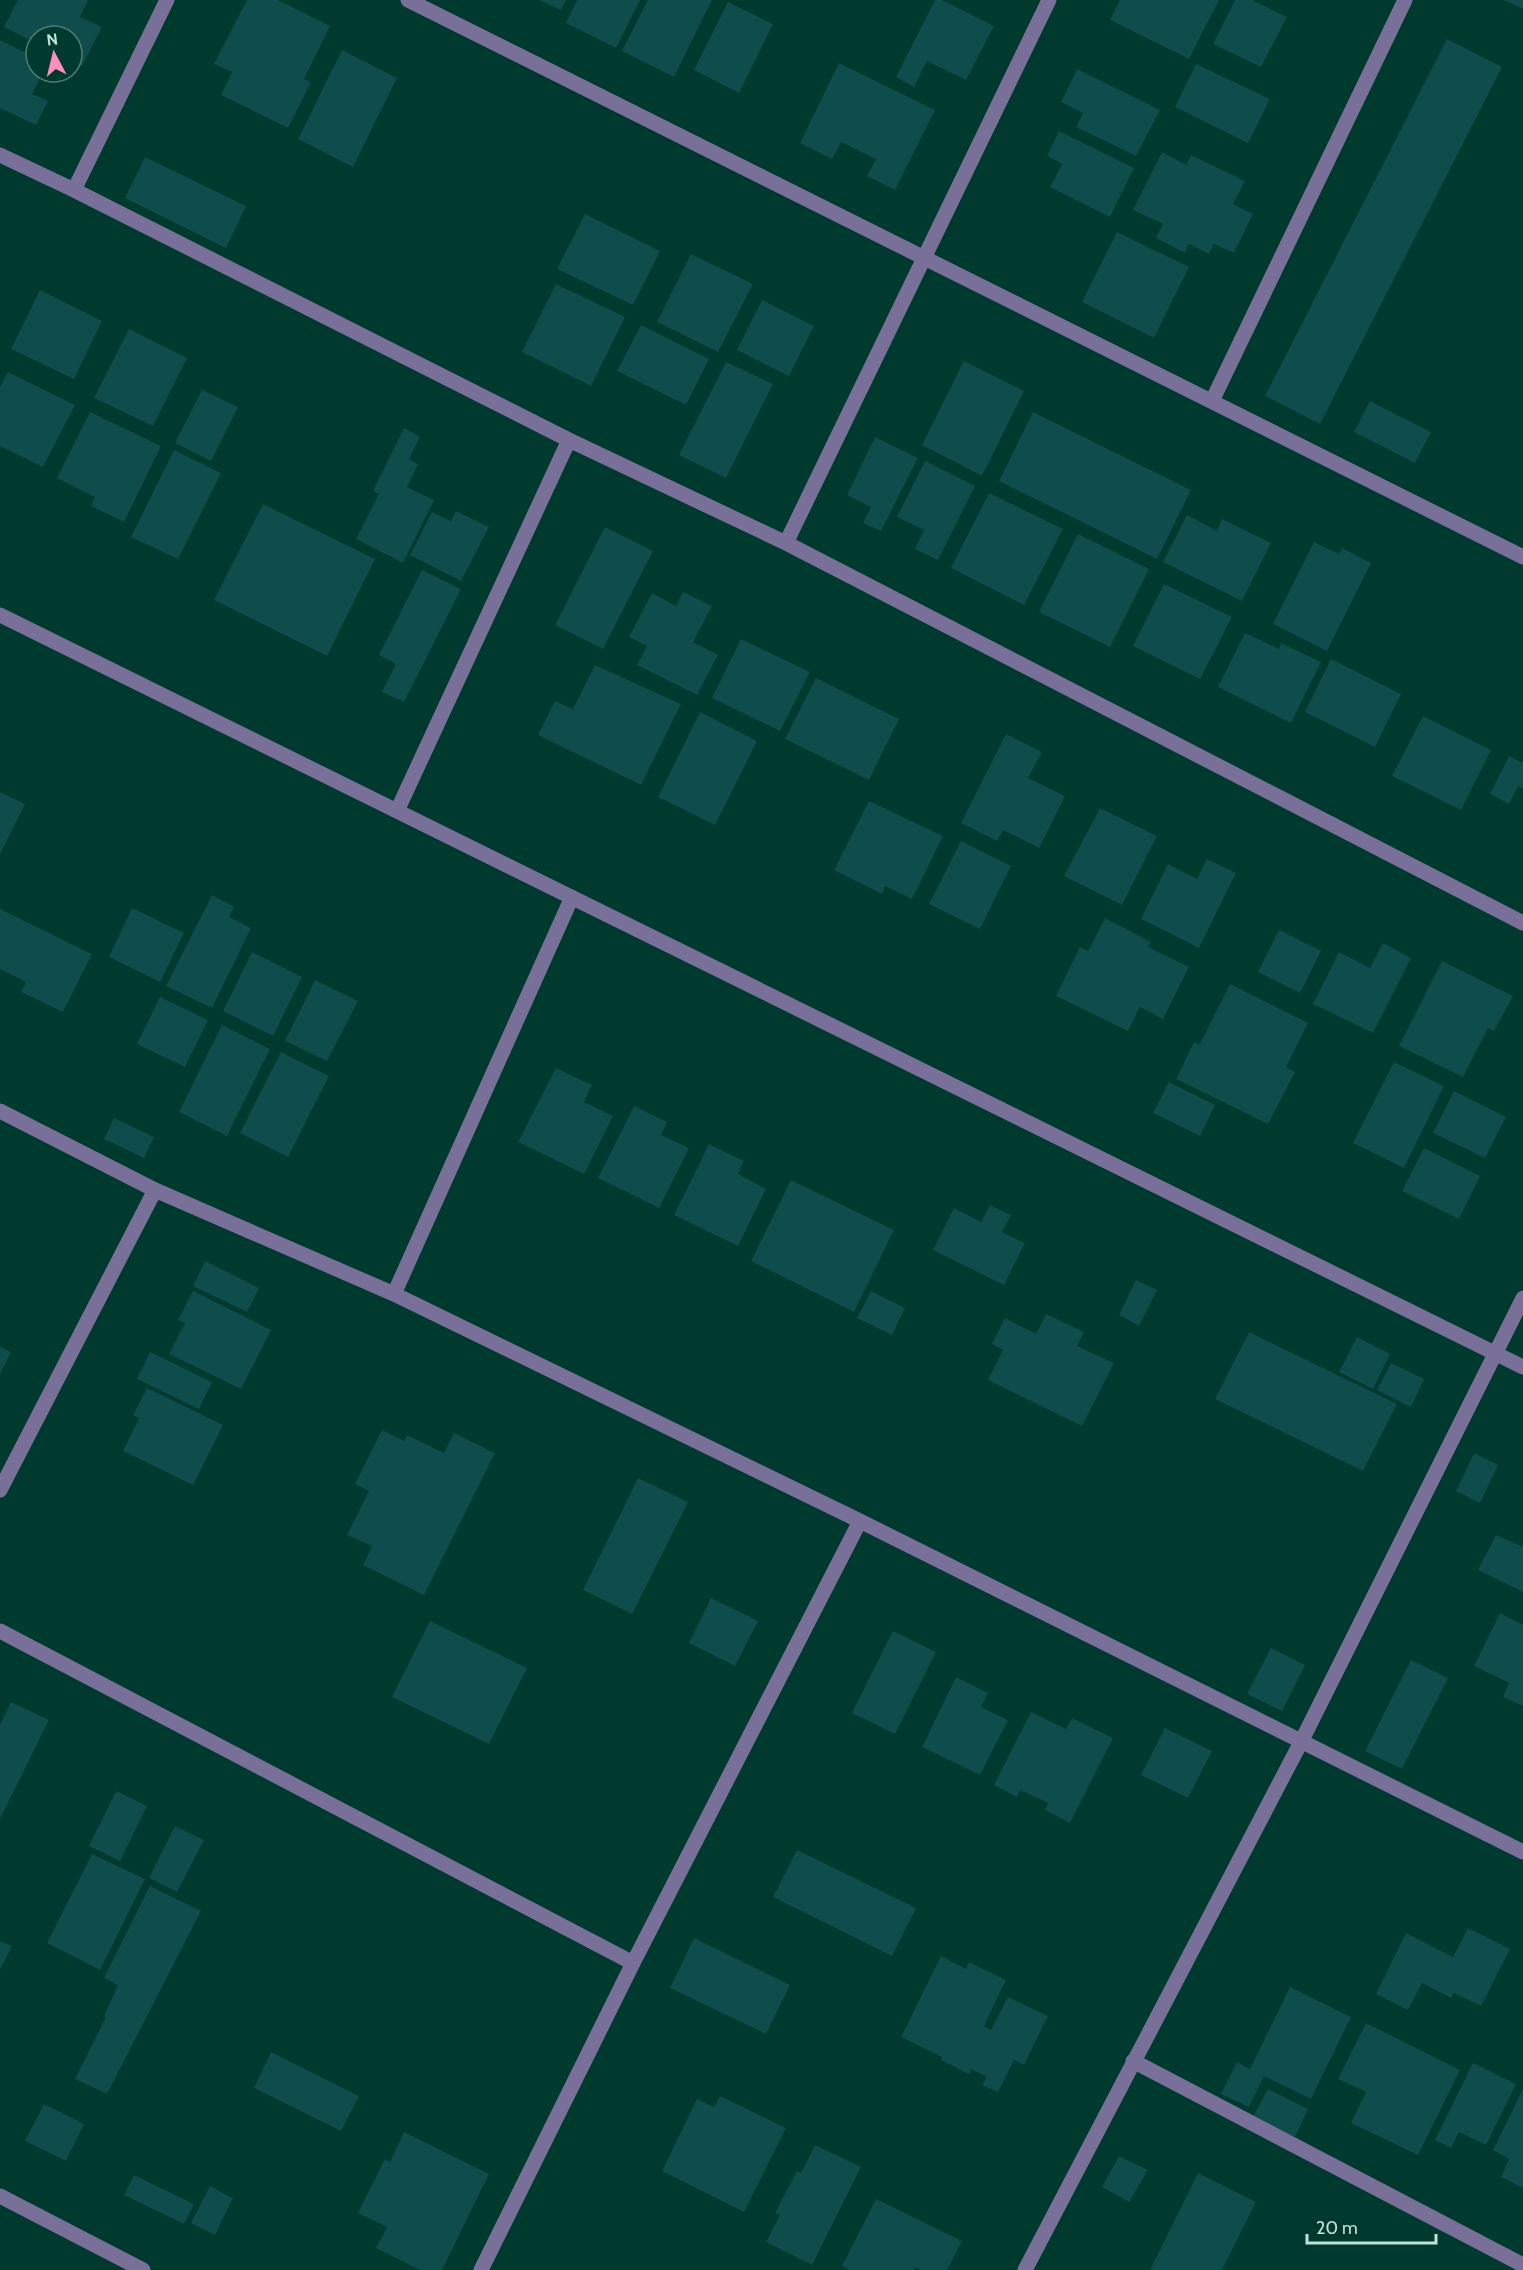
<svg xmlns="http://www.w3.org/2000/svg" width="1523" height="2270" viewBox="0 0 1523 2270" font-family="Cabin,sans-serif">
	<rect width="100%" height="100%" fill="#00392d"/>
	<!-- building -->
	<path fill="#0f4c4c" d="M18,0H88L80,17L102,27L82,66L72,61V36H36V43L4,27Z
		M247,0H278L330,26L304,79L311,82L288,128L221,95L232,72L214,64Z
		M539,0H566L561,10Z
		M577,0H640L616,48L566,23Z
		M648,0H712L674,77L622,51Z
		M935,0H942L994,26L966,80L927,61L914,87L896,77Z
		M1120,0H1219L1189,59L1110,20Z
		M1235,0H1252L1287,17L1261,67L1213,44Z
		M1504,0H1523V9Z
		M728,2L773,24L739,93L694,70Z
		M1447,39L1502,67L1320,424L1265,396Z
		M0,40L36,58V72H43L32,94L48,101L36,125L0,108Z
		M342,50L397,78L353,167L298,139Z
		M839,63L935,110L895,190L867,176L876,159L841,142L832,159L800,143Z
		M1196,64L1270,99L1248,143L1175,107Z
		M1077,69L1160,110L1136,156L1076,127L1083,113L1061,102Z
		M1059,131L1134,168L1110,217L1050,187L1062,164L1047,156Z
		M1162,152L1186,165L1191,155L1245,181L1233,204L1253,214L1234,253L1214,244L1209,254L1189,244L1185,253L1156,238L1163,224L1133,210Z
		M145,157L246,206L226,248L125,198Z
		M585,214L660,251L633,305L557,269Z
		M1117,232L1189,267L1154,338L1082,302Z
		M691,254L753,284L718,352L657,322Z
		M556,284L625,317L591,386L522,352Z
		M40,290L102,321L74,379L11,349Z
		M762,300L814,326L789,376L737,350Z
		M641,325L709,359L686,405L617,371Z
		M129,329L187,358L153,426L94,398Z
		M964,361L1024,391L982,476L922,445Z
		M726,362L773,384L726,478L679,455Z
		M8,372L75,405L43,467L0,446V387Z
		M202,390L238,407L211,461L175,443Z
		M1370,401L1431,432L1415,463L1354,432Z
		M90,412L161,446L124,522L91,506L95,497L57,478Z
		M1033,412L1191,490L1157,559L999,481Z
		M404,428L420,437L409,459L418,464L407,487L434,500L403,563L356,539L379,494L373,491Z
		M875,437L918,458L881,531L863,523L871,507L847,495Z
		M174,450L221,473L178,559L131,537Z
		M925,461L975,486L938,560L915,549L924,530L897,517Z
		M989,493L1063,529L1024,605L951,568Z
		M263,504L375,559L327,656L214,600Z
		M456,511L489,527L461,581L410,555L432,512L451,521Z
		M1187,515L1217,531L1222,519L1271,543L1242,601L1163,562Z
		M605,527L653,551L603,649L555,625Z
		M1078,534L1149,569L1110,647L1039,612Z
		M1314,542L1339,554L1342,548L1371,563L1327,651L1273,624Z
		M422,570L461,589L404,702L382,692L396,664L379,655Z
		M1164,584L1232,617L1200,679L1133,646Z
		M683,592L712,606L693,642L718,655L697,695L637,665L647,646L629,637L652,593L676,606Z
		M1245,633L1279,649L1281,643L1321,662L1291,723L1218,687Z
		M741,639L810,672L780,731L712,698Z
		M1331,659L1401,694L1375,747L1305,712Z
		M595,665L681,704L641,785L538,735L555,701L573,709Z
		M816,678L899,719L869,780L785,739Z
		M700,712L757,741L715,825L658,797Z
		M1423,716L1491,750L1461,810L1392,776Z
		M1006,734L1042,752L1028,778L1065,796L1039,848L1003,830L997,841L961,823Z
		M1509,756L1523,763V788L1518,786L1509,804L1490,794Z
		M0,792L25,804L0,854Z
		M869,801L943,836L912,899L885,886L882,894L834,870Z
		M1100,808L1157,836L1122,905L1064,876Z
		M961,841L1011,866L980,929L929,904Z
		M1207,859L1236,873L1199,948L1141,919L1168,864L1197,879Z
		M212,895L234,907L229,917L251,928L212,1008L166,986Z
		M132,908L184,933L160,982L109,957Z
		M0,909L92,954L63,1012L21,992L26,982L0,969Z
		M1105,918L1151,942L1148,947L1189,967L1163,1019L1140,1007L1128,1031L1056,996L1080,947L1088,951Z
		M1279,930L1321,951L1300,993L1258,972Z
		M1383,943L1411,958L1373,1033L1313,1004L1339,952L1370,968Z
		M252,952L302,977L273,1036L223,1011Z
		M1442,961L1513,996L1494,1031L1488,1028L1463,1077L1399,1046Z
		M315,980L358,1001L327,1061L285,1041Z
		M1230,984L1308,1023L1286,1067L1295,1072L1268,1124L1176,1079L1194,1042L1200,1044Z
		M160,997L208,1020L185,1067L137,1044Z
		M222,1025L270,1049L227,1136L179,1112Z
		M281,1052L329,1076L288,1157L240,1133Z
		M1394,1062L1444,1086L1404,1168L1353,1143Z
		M556,1068L592,1085L584,1102L613,1116L584,1174L518,1142Z
		M1169,1082L1215,1105L1200,1136L1153,1113Z
		M1454,1091L1506,1117L1485,1158L1433,1133Z
		M634,1106L667,1122L661,1135L689,1148L659,1208L598,1178Z
		M114,1118L154,1137L144,1158L104,1139Z
		M709,1144L744,1161L738,1174L766,1189L738,1246L674,1215Z
		M1424,1148L1480,1176L1459,1219L1402,1191Z
		M791,1180L894,1230L854,1312L751,1261Z
		M990,1205L1011,1215L1002,1232L1025,1243L1004,1285L933,1250L954,1208L981,1222Z
		M205,1261L259,1288L247,1312L193,1286Z
		M1136,1280L1157,1290L1139,1326L1119,1315Z
		M193,1291L271,1330L241,1389L169,1354L185,1323L178,1320Z
		M871,1291L905,1308L892,1335L857,1318Z
		M1046,1314L1084,1332L1077,1346L1114,1363L1082,1426L988,1380L1003,1350L992,1344L1005,1318L1036,1334Z
		M1249,1332L1397,1404L1363,1471L1215,1399Z
		M1357,1337L1390,1354L1373,1389L1339,1372Z
		M0,1347L11,1352L0,1374Z
		M150,1352L212,1382L199,1409L137,1379Z
		M1391,1363L1424,1379L1411,1407L1377,1390Z
		M147,1388L223,1425L193,1485L123,1451L139,1418L133,1415Z
		M382,1430L404,1441L407,1435L444,1453L454,1433L495,1453L424,1595L363,1565L372,1546L347,1535L369,1491L355,1484Z
		M1474,1453L1498,1465L1480,1503L1456,1491Z
		M638,1478L688,1502L632,1614L583,1590Z
		M1496,1535L1523,1547V1592L1478,1570Z
		M711,1598L758,1621L735,1666L689,1643Z
		M1500,1613L1523,1625V1706L1503,1697L1509,1683L1474,1666Z
		M430,1621L527,1668L489,1744L392,1697Z
		M893,1631L936,1652L895,1734L852,1713Z
		M1271,1648L1305,1665L1282,1711L1247,1694Z
		M1411,1660L1448,1678L1402,1769L1365,1751Z
		M956,1677L988,1693L981,1707L1008,1720L980,1775L922,1747Z
		M11,1702L49,1720L0,1819V1725Z
		M1031,1712L1066,1729L1072,1718L1113,1738L1070,1823L1045,1810L1048,1803L1020,1790L1017,1797L994,1785Z
		M1165,1728L1212,1751L1188,1798L1141,1775Z
		M116,1791L147,1806L120,1861L89,1846Z
		M175,1826L204,1840L177,1892L149,1878Z
		M797,1850L916,1908L892,1956L773,1897Z
		M92,1854L145,1879L100,1970L47,1943Z
		M150,1886L201,1911L107,2094L75,2079L106,2017L104,2016L118,1985L104,1978Z
		M1468,1928L1510,1949L1481,2006L1454,1993L1451,1998L1422,1983L1408,2010L1376,1994L1406,1933L1453,1957Z
		M694,1938L790,1985L766,2034L670,1988Z
		M0,1941L12,1946L0,1970Z
		M941,1956L966,1969L969,1962L1006,1980L984,2026L991,2030L1008,1997L1048,2016L1024,2065L1014,2060L998,2092L982,2085L987,2077L971,2069L969,2074L941,2060L942,2057L901,2037Z
		M1290,1987L1351,2017L1311,2099L1264,2076L1249,2107L1221,2094L1237,2062L1250,2069Z
		M1366,2023L1460,2070L1418,2155L1351,2123L1366,2092L1338,2079Z
		M271,2052L359,2096L341,2131L254,2088Z
		M1473,2063L1516,2084L1486,2145L1459,2132L1451,2148L1435,2140Z
		M1268,2089L1308,2109L1295,2137L1253,2117Z
		M1523,2089V2188L1501,2177L1509,2159L1493,2150Z
		M720,2096L786,2128L744,2212L662,2171L697,2099L714,2107Z
		M44,2104L84,2124L66,2161L25,2141Z
		M404,2132L489,2174L442,2270H420L376,2248L387,2227L358,2213L385,2159L390,2162Z
		M815,2145L861,2167L812,2265L766,2242L780,2215L775,2213L797,2171L801,2173Z
		M1119,2156L1148,2170L1129,2202L1102,2187Z
		M1198,2173L1256,2202L1222,2270H1150Z
		M134,2175L194,2204L184,2224L124,2195Z
		M210,2186L233,2198L215,2235L191,2223Z
		M876,2199L962,2241L947,2270H921L915,2267L914,2270H850L842,2266Z"/>
	<g fill="none" stroke-linecap="round" stroke-linejoin="round">
		<!-- minor -->
		<path stroke="#79709a" stroke-width="15" d="M408,0L1523,557
			M0,155L74,190L569,440L786,543L1523,923
			M74,190L167,0
			M1212,401L1405,0
			M786,543L1049,0
			M0,615L1523,1367
			M397,811L569,440
			M0,1111L155,1190L394,1294L860,1521L1523,1852
			M394,1294L572,897
			M0,1490L155,1190
			M0,1631L633,1963
			M1133,2061L1523,2265
			M0,2196L143,2270
			M481,2270L633,1963L860,1521
			M1025,2270L1301,1742L1523,1298"/>
	</g>
	<!-- north arrow -->
	<g transform="translate(54 54) rotate(353)"><circle r="28" fill="#00392d" stroke="#4e7d71" stroke-width="1.5"/>
	<path d="M0-4.5L10 22L0 15L-10 22Z" fill="#fe8ebd"/>
	<text y="-9" font-size="16" font-weight="bold" text-anchor="middle" fill="#c2e2d8">N</text>
	</g>
	<!-- scale -->
	<path d="M1307 2234v9h129v-9" fill="none" stroke="#c2e2d8" stroke-width="3"/>
	<text x="1316" y="2234" font-size="18" fill="#c2e2d8" stroke="#00392d" stroke-width="4.5" paint-order="stroke">20 m</text>
</svg>
